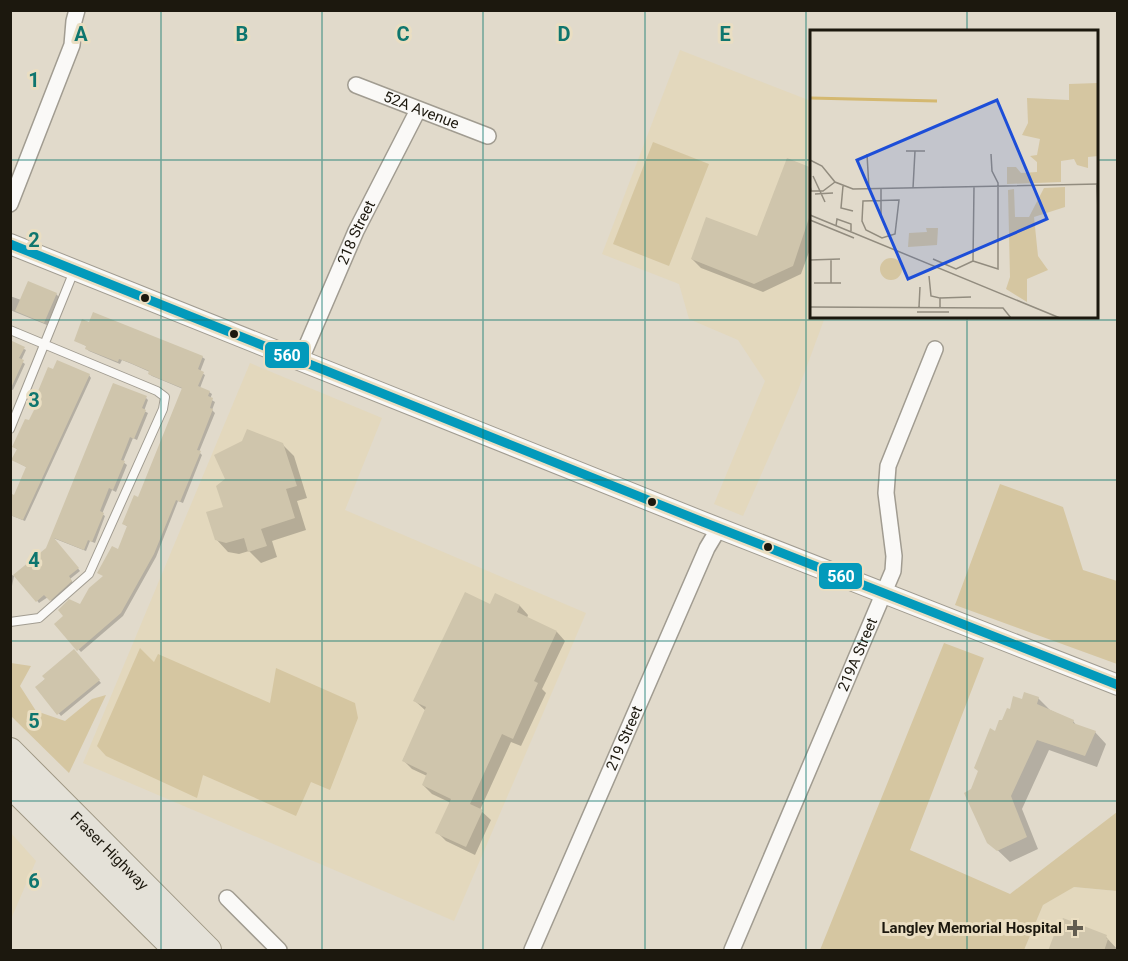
<svg xmlns="http://www.w3.org/2000/svg" width="1128" height="961" viewBox="0 0 1128 961" font-family="Roboto,sans-serif">
	<rect width="100%" height="100%" fill="#e1dacb"/>
	<!-- built -->
	<path fill="#e3d8bd" d="M680,50L811,101L812,316L825,317L797,393L743,516L714,504L765,381L738,340L689,319L679,284L602,254Z
		M250,363L382,418L345,510L586,613L454,921L83,763Z
		M11,833L36,861L11,919Z
		M1073,887L1117,891V950H1024L1043,905Z"/>
	<!-- green -->
	<path fill="#d5c6a1" d="M653,142L709,164L669,266L613,244Z
		M1000,484L1063,507L1083,570L1117,581V664L955,605Z
		M944,643L984,658L910,850L1010,894L1117,812V891L1074,887L1043,905L1024,950H820Z
		M140,648L154,662L158,654L270,703L276,668L355,703L358,718L330,790L311,782L296,816L203,775L197,798L106,756L97,746Z
		M11,663L31,666L20,686L36,711L65,721L92,699L106,695L69,773L11,716Z"/>
	<!-- shadow -->
	<path fill="#0003" d="M812,169V244L801,274L763,292L701,268L692,259L758,238Z
		M56,294L59,297L47,325L10,310V296L21,300Z
		M75,340L202,357L205,359L200,372L205,375L200,388L209,392L212,394L210,399L215,402L212,410L215,413L199,452L202,455L183,503L178,501L156,557L123,616L81,652L56,625L80,606L104,576L118,551L128,527L124,524L139,499L183,389L152,376L149,374L150,372L132,364L122,360L120,364L89,351L87,349L88,347Z
		M10,342L26,350L21,361L25,364L13,390L10,389Z
		M89,375L91,378L25,521L10,515L15,497L28,468L13,460L18,450L14,447L30,422Z
		M114,385L146,398L148,400L144,411L148,413L137,440L133,438L123,462L127,465L116,492L112,490L102,514L105,516L95,543L90,541L86,551L53,538L80,571L70,579L74,584L53,602L48,597L39,603L16,575L47,549Z
		M282,444L294,456L307,498L297,501L306,530L272,541L277,557L261,563L249,551L239,554L228,552L216,539L225,508Z
		M10,574L14,576L10,596Z
		M496,595L520,606L528,615L527,618L557,632L565,641L542,689L546,693L521,746L511,742L480,810L491,820L475,855L446,841L437,832L451,803L432,794L423,785L427,776L412,769L403,760L426,711L415,701L491,606Z
		M74,651L101,683L61,716L37,687Z
		M1038,698L1050,710L1073,721L1077,726L1095,732L1106,744L1097,767L1049,750L1022,809L1038,849L1010,862L989,842L973,790L996,733L1011,711L1023,701Z
		M1106,937L1118,950H1049Z"/>
	<!-- building -->
	<path fill="#cfc5ac" d="M787,158L812,168V219L809,218L793,266L754,284L691,259L706,217L757,236Z
		M28,281L57,293L44,323L15,311Z
		M93,312L203,356L198,369L204,372L198,386L210,391L208,396L213,398L210,408L213,409L197,450L201,451L180,502L176,500L154,554L121,613L77,651L54,624L63,616L58,610L69,599L80,604L89,588L103,576L97,573L112,546L118,549L127,526L122,524L134,495L138,497L182,388L148,374L149,371L128,362L119,359L118,362L85,349L86,346L74,341L82,319L89,322Z
		M10,340L25,347L19,358L24,360L10,390Z
		M57,360L90,374L23,520L10,515V493L14,495L26,467L11,460L17,449L12,447L25,419L29,420L40,398L36,396L48,367L53,369Z
		M113,383L147,396L142,408L146,410L134,439L130,437L121,460L125,461L113,490L109,488L100,511L104,513L92,542L88,540L84,550L54,538L79,568L69,576L72,581L50,601L44,595L36,602L13,575L46,548Z
		M247,429L283,443L297,486L286,489L295,518L261,529L267,546L248,552L244,538L226,543L215,540L206,512L223,507L216,486L225,479L214,455L242,441Z
		M465,592L490,604L495,593L520,605L517,612L557,631L534,681L538,683L513,739L502,734L470,804L483,810L466,847L435,833L451,799L422,785L427,773L402,761L426,707L413,701Z
		M74,649L100,680L57,715L35,687L45,679L42,676Z
		M1024,692L1039,697L1037,704L1074,720L1073,723L1096,731L1085,756L1037,740L1011,796L1027,837L997,851L987,843L964,793L971,789L978,771L974,768L990,728L995,731L999,720H1002L1007,708L1010,709L1013,696L1022,699Z
		M1063,918L1107,935L1106,938L1108,939L1104,951H1048L1060,919L1062,920Z"/>
	<g fill="none" stroke-linecap="round" stroke-linejoin="round">
		<!-- service casing -->
		<g stroke="#a19c91" stroke-width="10">
			<path id="service" d="M10,330L157,391L165,397L163,409L89,574L39,618L10,622
				M10,429L74,271"/>
		</g>
		<!-- minor casing -->
		<g stroke="#a19c91" stroke-width="18">
			<g id="minor">
				<path id="s1" d="M356,85L488,136"/>
				<path d="M10,204L72,45L74,21L77,10"/>
				<path id="s2" d="M301,359L356,231L418,110"/>
				<path d="M227,898L279,950"/>
				<path id="s3" d="M532,950L707,548L719,528"/>
				<path id="s4" d="M732,950L893,571L894,556L886,493L888,466L935,349"/>
			</g>
		</g>
		<!-- tertiary casing -->
		<g stroke="#a19c91" stroke-width="22">
			<path id="tertiary" d="M10,244L703,522L1118,685"/>
		</g>
		<!-- primary casing -->
		<g stroke="#9e9682" stroke-width="28">
			<g id="primary">
				<path id="s5" d="M10,751L208,950"/>
				<path d="M10,784L177,950"/>
			</g>
		</g>
		<!-- service -->
		<use href="#service" stroke="#faf9f7" stroke-width="8"/>
		<!-- minor -->
		<use href="#minor" stroke="#faf9f7" stroke-width="15"/>
		<!-- tertiary -->
		<use href="#tertiary" stroke="#faf9f7" stroke-width="20"/>
		<!-- primary -->
		<use href="#primary" stroke="#e4e1d8" stroke-width="26"/>
		<!-- bus-1 casing -->
		<g stroke="#eadec2" stroke-width="14">
			<path id="bus-1" d="M10,244L703,522L1118,685"/>
		</g>
		<!-- bus-1 -->
		<use href="#bus-1" stroke="#039abb" stroke-width="9"/>
	</g>
	<!-- grid -->
	<path fill="none" stroke="#0f766e" stroke-width="1.5" stroke-opacity="0.55" d="M161,10V950M322,10V950M483,10V950M645,10V950M806,10V950M967,10V32M10,160H812M1096,160H1118M967,316V950M10,320H1118M10,480H1118M10,641H1118M10,801H1118"/>
	<!-- markers -->
	<g fill="#1c180e" stroke="#eadec2" stroke-width="2">
		<circle cx="145" cy="298" r="5"/>
		<circle cx="234" cy="334" r="5"/>
		<circle cx="652" cy="502" r="5"/>
		<circle cx="768" cy="547" r="5"/>
	</g>
	<path fill="#615c50" stroke="#eadec2" stroke-width="2" d="M1072 919h6v6h6v6h-6v6h-6v-6h-6v-6h6z"/>
	<g text-anchor="middle" dominant-baseline="central" stroke-width="6" stroke-linejoin="round" paint-order="stroke">
		<!-- street labels -->
		<g font-size="15" fill="#1c180e" stroke="#eadec2">
			<text stroke="none"><textPath href="#s1" startOffset="70">52A Avenue</textPath></text>
			<text stroke="none"><textPath href="#s2" startOffset="138">218 Street</textPath></text>
			<text stroke="none"><textPath href="#s4" startOffset="321">219A Street</textPath></text>
			<text stroke="none"><textPath href="#s3" startOffset="231">219 Street</textPath></text>
			<text stroke="none"><textPath href="#s5" startOffset="141">Fraser Highway</textPath></text>
		</g>
		<!-- poi labels -->
		<g font-size="15" font-weight="bold" fill="#1c180e" stroke="#eadec2" text-anchor="end">
			<text x="1062" y="928">Langley Memorial Hospital</text>
		</g>
	</g>
	<!-- overview -->
	<g transform="translate(810 30)">
		<rect width="288" height="288" fill="#e1dacb"/>
		<path d="M288,53V126L278,127V138L267,135L264,129L251,131V152L197,154V137H206L211,143L227,142V132L220,126L227,125L230,109L212,105L218,93L217,68L259,70V54ZM255,157V177L224,187L228,226L238,240L217,249V272L196,259L200,247L198,160L204,159L205,187H219L234,158ZM116,198H128L127,215L98,217L99,203L117,202ZM70 239a11 11 0 1 1 22 0a11 11 0 1 1-22 0Z" fill="#d5c6a1"/>
		<path fill="none" stroke="#d4b870" stroke-width="3" d="M0,68L127,71"/>
		<path fill="none" stroke="#928c7f" stroke-width="1.5" d="M96,121H115M57,124L59,159M0,130L12,136L25,152L43,159L288,154M3,146L15,172M287,154L288,182M0,156L1,161H13L25,152M33,156L31,178L43,181M103,158L105,121M71,159V188M5,164L23,163M89,170L85,204L72,208L56,200L52,191L53,171ZM0,185L250,288M0,190L44,208M26,196L27,189L41,194V201M123,229L146,239L163,231M0,230L30,229M163,231L188,239V153L182,141L181,124M163,231L164,157M119,246L121,266L130,268V277M4,253H31M21,253V230M130,268L161,267M0,277L185,278H193L201,288M109,277L110,257M107,282H139"/>
		<path fill="#1d4ed8" fill-opacity="0.15" stroke="#1d4ed8" stroke-width="3" d="M187,70L237,189L98,249L47,130Z"/>
		<rect width="288" height="288" fill="none" stroke="#1c180e" stroke-width="3"/>
	</g>
	<g font-size="20" text-anchor="middle" font-weight="bold" fill="#0f766e" stroke="#eadec2" stroke-width="6" stroke-linejoin="round" paint-order="stroke">
		<text x="81" y="41">A</text>
		<text x="242" y="41">B</text>
		<text x="403" y="41">C</text>
		<text x="564" y="41">D</text>
		<text x="725" y="41">E</text>
		<text x="34" y="87">1</text>
		<text x="34" y="247">2</text>
		<text x="34" y="407">3</text>
		<text x="34" y="567">4</text>
		<text x="34" y="728">5</text>
		<text x="34" y="888">6</text>
	</g>
	<g stroke="#eadec2" stroke-width="2">
		<rect x="264" y="341" width="46" height="28" rx="6" fill="#039abb"/>
		<rect x="818" y="562" width="45" height="28" rx="6" fill="#039abb"/>
	</g>
	<g font-size="16" text-anchor="middle" font-weight="bold" fill="#fff">
		<text x="287" y="361">560</text>
		<text x="841" y="582">560</text>
	</g>
	<!-- border -->
	<rect width="1128" height="961" fill="none" stroke="#1c180e" stroke-width="24"/>
</svg>
